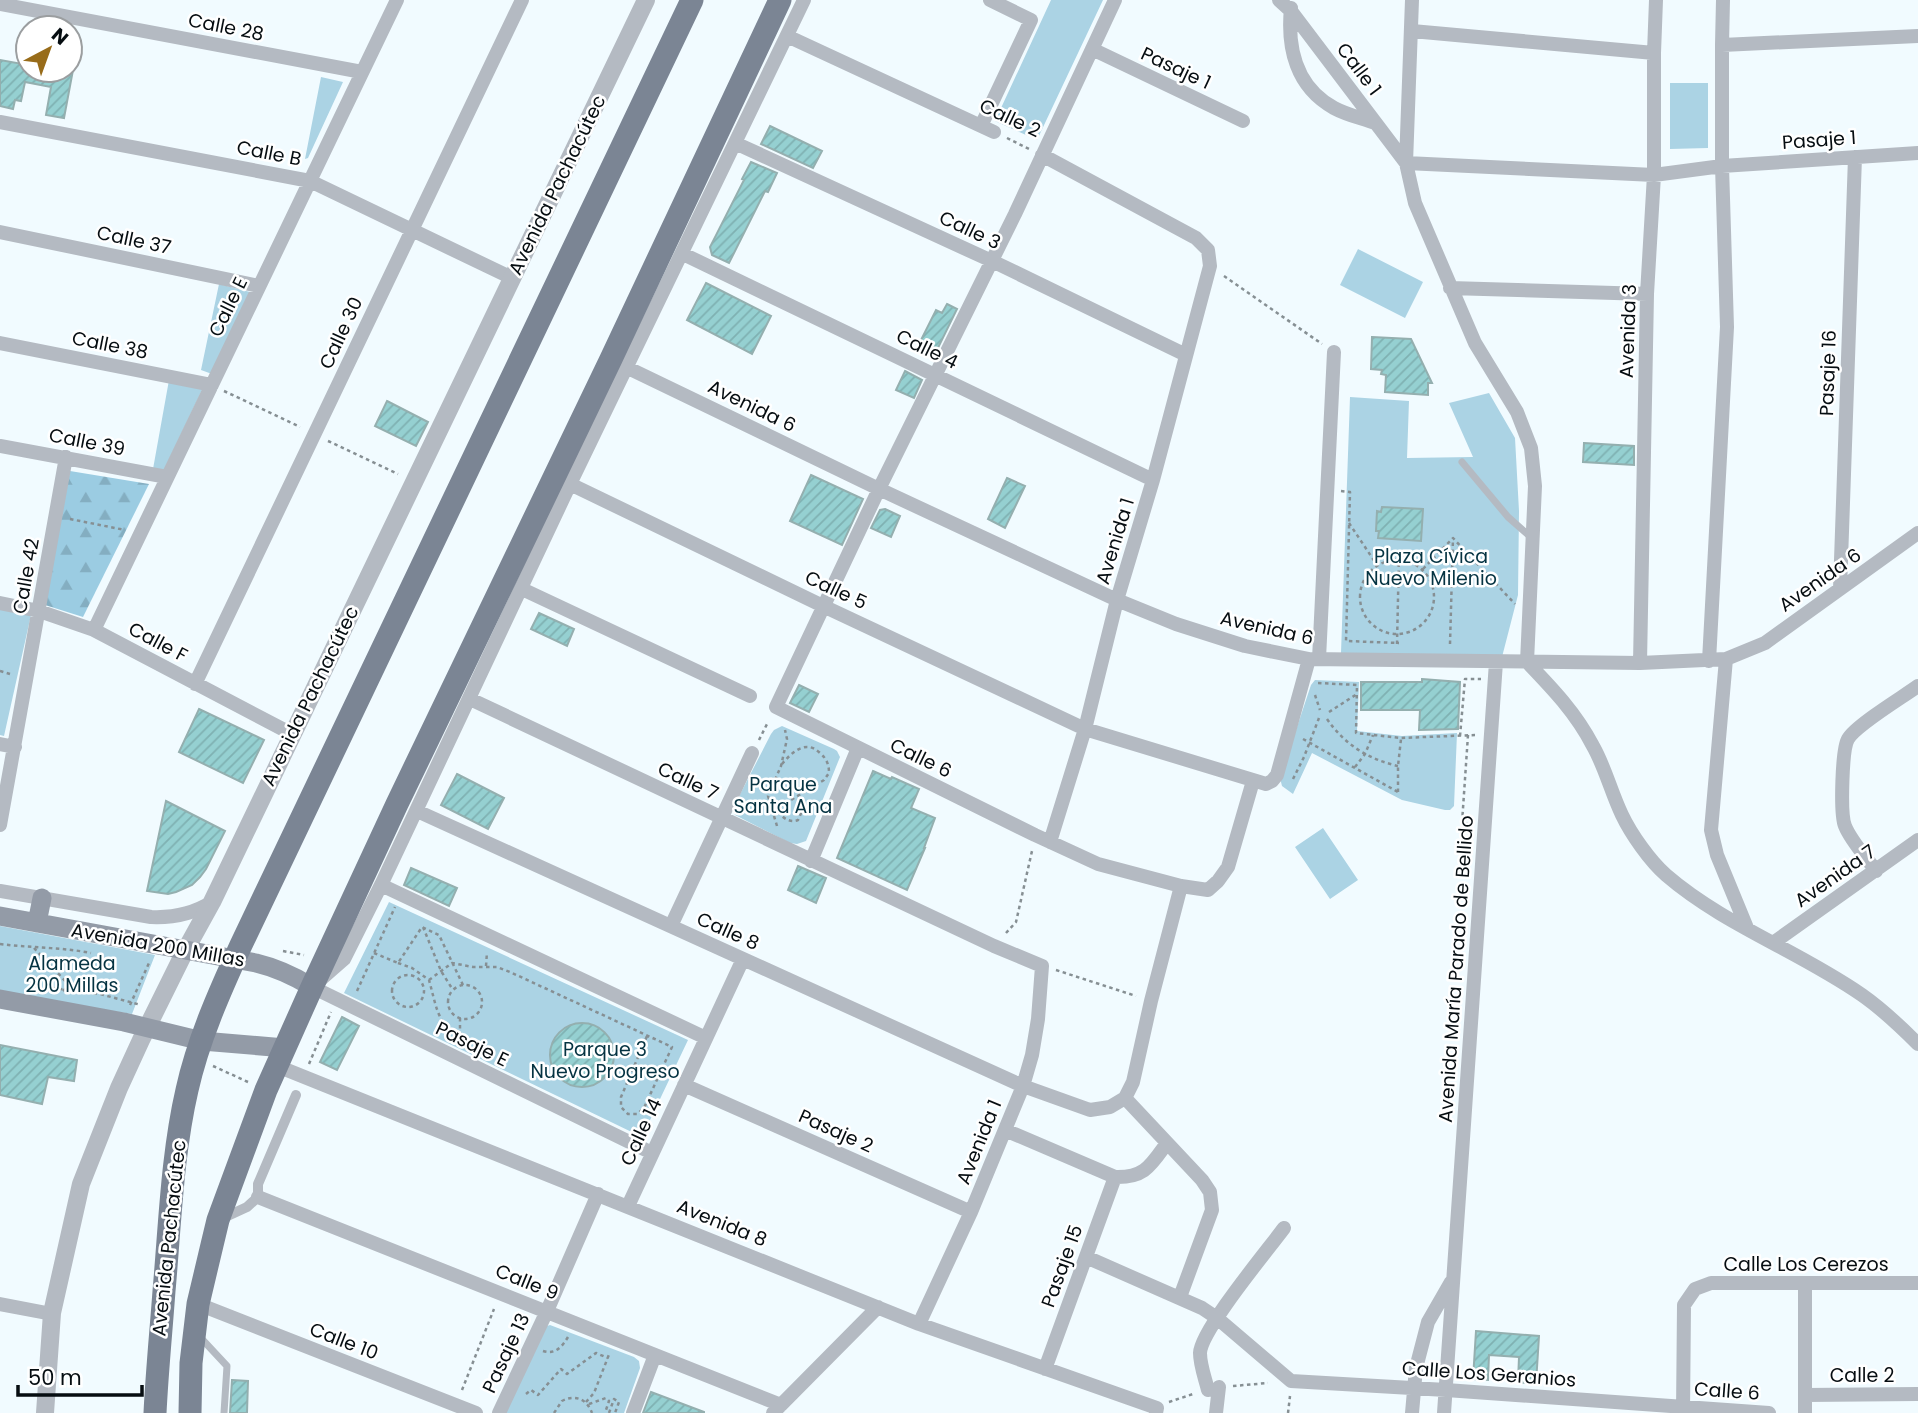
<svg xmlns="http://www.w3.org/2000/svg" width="1918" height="1413" viewBox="0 0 1918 1413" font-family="Poppins,sans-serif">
	<defs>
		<pattern id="forest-firs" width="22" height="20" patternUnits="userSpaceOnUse" patternTransform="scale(1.75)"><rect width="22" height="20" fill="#9bcce2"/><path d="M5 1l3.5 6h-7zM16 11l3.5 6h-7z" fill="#84aec1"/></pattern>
		<pattern id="building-hatch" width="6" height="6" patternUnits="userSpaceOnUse" patternTransform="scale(1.75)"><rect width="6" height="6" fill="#95d0d1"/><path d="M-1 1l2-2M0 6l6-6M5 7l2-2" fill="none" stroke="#7fb1b2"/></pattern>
	</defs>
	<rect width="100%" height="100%" fill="#f1fbff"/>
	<!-- forest -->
	<path fill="url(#forest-firs)" d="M70,471L149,484L83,617L45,605Z"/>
	<!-- green -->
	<path fill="#abd3e4" d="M1051,0H1103L1037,140L995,121Z
		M321,77L343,82L308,158L305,159Z
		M1670,83H1708V148L1670,149Z
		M1358,249L1423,282L1405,318L1340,285Z
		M219,284L250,292L212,374L201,370Z
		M169,380L203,388L163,472L153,469Z
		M1489,393L1515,438L1519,511L1518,595L1502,657L1341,653L1350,397L1409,401L1407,458L1473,457L1449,403Z
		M0,609L31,615L4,736L0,735Z
		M1315,680L1359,682L1357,731L1402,736L1457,733L1454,806L1450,810H1445L1402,800L1312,753L1293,794L1282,786L1280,778L1311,685Z
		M782,726L834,749L837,751L840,757L806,841L797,844L790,843L735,815L732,810L771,734L774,730Z
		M1323,828L1358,880L1330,899L1295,847Z
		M389,902L688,1040L642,1137L344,993Z
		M0,926L155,955L132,1014L0,994Z
		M550,1325L634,1357L639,1361L640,1368L624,1413H505L544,1327Z"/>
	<!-- building -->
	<path fill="url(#building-hatch)" stroke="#94afaf" stroke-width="2" d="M0,60L28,65V70H73L64,118L46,115L51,87L25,82L21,101L15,100L13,109L0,106Z
		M770,126L822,151L813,168L761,144Z
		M751,162L777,173L768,192L765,191L729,263L712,255L710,247L744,180L742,179Z
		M706,283L771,316L752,354L687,320Z
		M947,304L957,309L936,352L919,344L936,310L942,313Z
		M1372,337L1411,339L1432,383H1428V395L1385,392L1386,375L1381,374L1382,370L1371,369Z
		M905,371L922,380L914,398L896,390Z
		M387,401L428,422L416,446L375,426Z
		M1584,443L1634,446V465L1583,462Z
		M811,475L863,499L842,545L790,521Z
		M1007,478L1025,486L1005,528L988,519Z
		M1382,507L1423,509L1421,541L1378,538L1379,531H1376L1377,511L1381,512Z
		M885,509L900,516L891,537L871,528L880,510Z
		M539,613L574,629L567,646L531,629Z
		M1422,679L1460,682L1458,729L1419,730L1420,710H1361V682H1422Z
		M799,685L818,694L809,712L790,703Z
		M199,709L264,740L243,783L179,752Z
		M873,771L891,779L892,777L919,789L911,808L935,818L924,848H925L907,890L837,858Z
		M457,774L504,798L488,829L441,805Z
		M166,801L225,831L206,869L200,877L192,885L176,892L168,894L147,891Z
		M798,866L826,878L816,903L788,890Z
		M411,868L457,888L449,906L404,885Z
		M342,1017L359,1026L337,1070L320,1062Z
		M550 1055a32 32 0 1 1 64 0a32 32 0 1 1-64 0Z
		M0,1045L77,1060L74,1081L48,1077L42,1104L0,1095Z
		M1476,1331L1539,1336L1536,1384L1518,1382L1519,1357L1489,1355L1488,1380L1473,1379Z
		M232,1380L248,1381L247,1413H230Z
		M651,1392L704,1412V1413H643Z"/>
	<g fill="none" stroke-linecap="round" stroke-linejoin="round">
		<!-- path -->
		<path stroke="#868f93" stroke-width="2.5" stroke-dasharray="3.5 3.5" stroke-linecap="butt" d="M1007,138L1029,149
			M1224,276L1322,344
			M224,391L300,427
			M328,441L398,474
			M1341,491L1350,492L1346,641L1399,643
			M70,519L125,530
			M1349,523L1377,565
			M1360 597a37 37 0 1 1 74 0a37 37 0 1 1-74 0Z
			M1423,569L1453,538L1515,604
			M1397,644L1399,553
			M1450,644L1453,538
			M0,671L10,674
			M1318,683L1357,685L1356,733L1401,738L1475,735
			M1315,695L1320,710
			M1329,712L1357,694
			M1327,719C1345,745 1368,759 1398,766
			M1468,735L1462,823L1468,824
			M1460,736L1465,679H1481
			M1303,739L1398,792
			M759,740L768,722
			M782,764C792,752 806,739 820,753C827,759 829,765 829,773L824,780L781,806L779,813C784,819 791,823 798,820L803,809L799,796
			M1355,767L1365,754L1373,735
			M1293,779L1304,757L1319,718
			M1398,792V766L1401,739
			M777,826L768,796L781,766L787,739L785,730
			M423,927L441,971L453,990
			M1006,933L1016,922L1032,851
			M0,944C30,948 61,947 91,953
			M34,948L69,985L63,991
			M283,951L304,955
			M374,953L398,963L422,927L439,935L463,985
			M398,963L412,968L429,980C436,1005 436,1017 455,1039
			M486,966L487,952
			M1056,970L1136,996
			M392 991a16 16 0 1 1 32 0a16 16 0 1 1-32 0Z
			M429,980L452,963L473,967H497L510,972L672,1047L644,1108L637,1114H628L621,1107V1097L647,1036
			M448 1002a17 17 0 1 1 34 0a17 17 0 1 1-34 0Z
			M45,987L100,994L141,1005
			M357,991L395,907
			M130,1005L149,963
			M460,1018V1042
			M309,1064L331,1012
			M213,1066L248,1082
			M543,1351C555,1355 562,1347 568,1337
			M1233,1386L1268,1383
			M462,1390L494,1309
			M526,1394L531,1390L538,1395L561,1369L567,1374L596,1353L608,1358
			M586,1402L594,1393L610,1352
			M1169,1402L1193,1394
			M589,1404L606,1398L609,1401L605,1413
			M554,1413L562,1401C575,1394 587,1399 592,1413
			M609,1413L614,1399L619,1402L615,1413
			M1288,1413L1290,1396"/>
		<!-- service -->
		<path stroke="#b4bac2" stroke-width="7" d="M1462,462L1508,517L1533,539
			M200,1337L227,1366L224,1413"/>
		<!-- pedestrian -->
		<path stroke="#b4bac2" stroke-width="10" d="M221,1219L247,1207L258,1197V1184L296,1095"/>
		<!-- minor -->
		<path stroke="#b4bac2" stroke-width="14" d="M1115,0L1015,214L879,489L776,707L1035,835L1098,864L1181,886L1208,890L1218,881L1228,867L1253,781
			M1279,0L1291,11L1406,163L1654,175L1722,166L1918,153
			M1412,0L1406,163L1415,203L1475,343L1517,412L1531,448L1535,486L1527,662C1552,688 1576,713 1593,746C1605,767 1611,792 1622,815C1631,834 1650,861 1666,875C1724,925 1799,951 1862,995C1882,1009 1900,1026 1918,1044
			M0,4L362,72
			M1291,8C1287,48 1296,87 1334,108C1347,115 1361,118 1375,123
			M1412,31L1654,53
			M787,36L994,132
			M1722,45L1918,36
			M1092,49L1243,121
			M0,122L310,181L512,278
			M981,126L1031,20L990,0
			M735,143L992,261L1186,355
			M1042,155L1196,238L1208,250L1210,266L1153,480L1117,600L1085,729L1050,842
			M0,232L259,286
			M683,254L1153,480
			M1450,288L1647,294
			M0,343L212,385
			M628,368L879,489L1117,600L1176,624L1245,646L1309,659L1640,663L1726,659L1765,643L1918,533
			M0,446L167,477
			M570,484L823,606L1085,729L1266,784L1272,781L1277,775L1309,659
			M522,589L750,696
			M1840,589L1855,157
			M0,603L39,611L94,630L292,734
			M94,630L397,0
			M1319,659L1334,352
			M1726,659L1711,830L1717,855L1747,928
			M1709,661L1727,327L1722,166V45L1723,0
			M1640,663L1647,294L1654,175V53L1656,0
			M195,684L522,0
			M470,699L994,946L1042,966L1038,1019L1032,1055L1023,1086L971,1212L919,1324
			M0,744L15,747
			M417,811L1023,1086L1090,1110L1110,1107L1125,1098L1133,1082L1151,1001L1181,886
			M0,825L66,457
			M811,861L858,748
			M1876,871C1866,857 1851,841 1845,826C1840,814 1842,749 1848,739C1856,725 1903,697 1918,686
			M381,885L706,1038
			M0,891L151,917C174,918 193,914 212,902
			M671,926L752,753
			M1773,943L1918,840
			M277,1066L919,1324L1157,1408L1156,1413
			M684,1085L971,1212
			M1125,1098L1202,1180L1210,1192L1212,1210L1180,1297
			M1005,1130L1115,1177C1145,1178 1151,1165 1167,1143
			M652,1153L312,987L344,959L381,885L570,484L804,0
			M258,1197L781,1405
			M628,1206L743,959
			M1086,1257L1202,1308L1217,1318L1291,1381L1446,1390L1769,1413
			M1805,1284V1413
			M0,1304L52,1314
			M198,1304L476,1413
			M1045,1369L1115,1177
			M1208,1390C1205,1378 1200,1365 1200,1353C1201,1330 1267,1251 1284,1228
			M1806,1395L1918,1394
			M499,1413L547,1311L598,1194
			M633,1413L655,1355
			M773,1413L878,1307
			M1216,1413L1219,1387
			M1412,1413L1416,1368L1428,1322L1451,1282
			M1444,1413L1496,662
			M1683,1413L1684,1305L1695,1289L1711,1283H1918"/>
		<!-- tertiary -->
		<path stroke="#b4bac2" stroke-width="18" d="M45,1413L52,1313L81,1184L119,1088L141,1040L185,951L212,902L646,0"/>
		<!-- secondary -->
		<path stroke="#939ba7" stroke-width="19" d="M0,916L256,963C277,968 294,976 312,987
			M37,923L42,898
			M0,999L124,1022L202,1041L285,1048"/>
		<!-- primary -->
		<path stroke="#7b8594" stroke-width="23" d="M155,1413C157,1372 161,1332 164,1291C170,1224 172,1155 187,1090C198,1040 220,991 241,945L692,0
			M190,1413L191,1363L198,1304L212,1245L218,1220L266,1090L312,987L397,804L611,359L780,0"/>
	</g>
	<g text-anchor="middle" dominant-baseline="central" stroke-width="5" stroke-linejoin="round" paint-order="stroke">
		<!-- street labels -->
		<g font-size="19" fill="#060d11" stroke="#fff">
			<text transform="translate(226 27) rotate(11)">Calle 28</text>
			<text transform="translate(1176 68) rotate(25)">Pasaje 1</text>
			<text transform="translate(1359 69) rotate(53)">Calle 1</text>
			<text transform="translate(1010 118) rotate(25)">Calle 2</text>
			<text transform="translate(1819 140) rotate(-4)">Pasaje 1</text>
			<text transform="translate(269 153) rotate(11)">Calle B</text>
			<text transform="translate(557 185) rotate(-64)">Avenida Pachacútec</text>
			<text transform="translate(970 230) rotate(25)">Calle 3</text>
			<text transform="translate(134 240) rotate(12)">Calle 37</text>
			<text transform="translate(228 307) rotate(-64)">Calle E</text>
			<text transform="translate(1628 331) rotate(-88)">Avenida 3</text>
			<text transform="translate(341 333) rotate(-65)">Calle 30</text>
			<text transform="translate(110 345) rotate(11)">Calle 38</text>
			<text transform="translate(927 349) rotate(26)">Calle 4</text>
			<text transform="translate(1828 373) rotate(-88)">Pasaje 16</text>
			<text transform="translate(752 406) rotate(26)">Avenida 6</text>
			<text transform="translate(87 442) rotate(11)">Calle 39</text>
			<text transform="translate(1115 541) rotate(-73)">Avenida 1</text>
			<text transform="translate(26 576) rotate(-80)">Calle 42</text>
			<text transform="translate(1820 580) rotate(-35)">Avenida 6</text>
			<text transform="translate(836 590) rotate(25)">Calle 5</text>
			<text transform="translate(1267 628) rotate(13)">Avenida 6</text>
			<text transform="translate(158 642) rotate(28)">Calle F</text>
			<text transform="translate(310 696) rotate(-64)">Avenida Pachacútec</text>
			<text transform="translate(921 758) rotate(26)">Calle 6</text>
			<text transform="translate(688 781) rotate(25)">Calle 7</text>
			<text transform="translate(1835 876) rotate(-35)">Avenida 7</text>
			<text transform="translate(728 931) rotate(24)">Calle 8</text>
			<text transform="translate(158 945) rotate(10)">Avenida 200 Millas</text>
			<text transform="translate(1456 969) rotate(-86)">Avenida María Parado de Bellido</text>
			<text transform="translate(472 1044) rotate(26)">Pasaje E</text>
			<text transform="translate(836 1131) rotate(24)">Pasaje 2</text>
			<text transform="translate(641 1132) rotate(-65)">Calle 14</text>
			<text transform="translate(979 1142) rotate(-68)">Avenida 1</text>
			<text transform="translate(722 1223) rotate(22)">Avenida 8</text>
			<text transform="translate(169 1238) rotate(-84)">Avenida Pachacútec</text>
			<text x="1806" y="1264">Calle Los Cerezos</text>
			<text transform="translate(1062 1266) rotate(-70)">Pasaje 15</text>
			<text transform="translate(527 1282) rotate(22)">Calle 9</text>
			<text transform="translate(344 1341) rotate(21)">Calle 10</text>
			<text transform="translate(506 1353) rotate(-65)">Pasaje 13</text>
			<text transform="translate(1489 1374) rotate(4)">Calle Los Geranios</text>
			<text x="1862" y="1375">Calle 2</text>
			<text transform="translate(1727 1391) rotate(4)">Calle 6</text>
		</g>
		<!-- park labels -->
		<g font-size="19" fill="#053342" stroke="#fff">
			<text x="1431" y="556">Plaza Cívica<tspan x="1431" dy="22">Nuevo Milenio</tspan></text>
			<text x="783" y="784">Parque<tspan x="783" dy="22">Santa Ana</tspan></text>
			<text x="72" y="963">Alameda<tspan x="72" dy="22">200 Millas</tspan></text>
			<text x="605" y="1049">Parque 3<tspan x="605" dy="22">Nuevo Progreso</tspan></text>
		</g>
	</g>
	<!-- north arrow -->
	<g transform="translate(49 49) rotate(41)"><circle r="33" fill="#ffffff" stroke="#9b9ea0" stroke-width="2"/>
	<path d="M0-5L12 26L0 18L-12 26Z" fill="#986c1a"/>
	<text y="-10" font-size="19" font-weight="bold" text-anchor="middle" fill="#060d11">N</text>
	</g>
	<!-- scale -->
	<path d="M18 1385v10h124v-10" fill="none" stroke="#060d11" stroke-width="3.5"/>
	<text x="28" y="1385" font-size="21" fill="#060d11" stroke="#ffffff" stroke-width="5" paint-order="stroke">50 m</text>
</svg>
